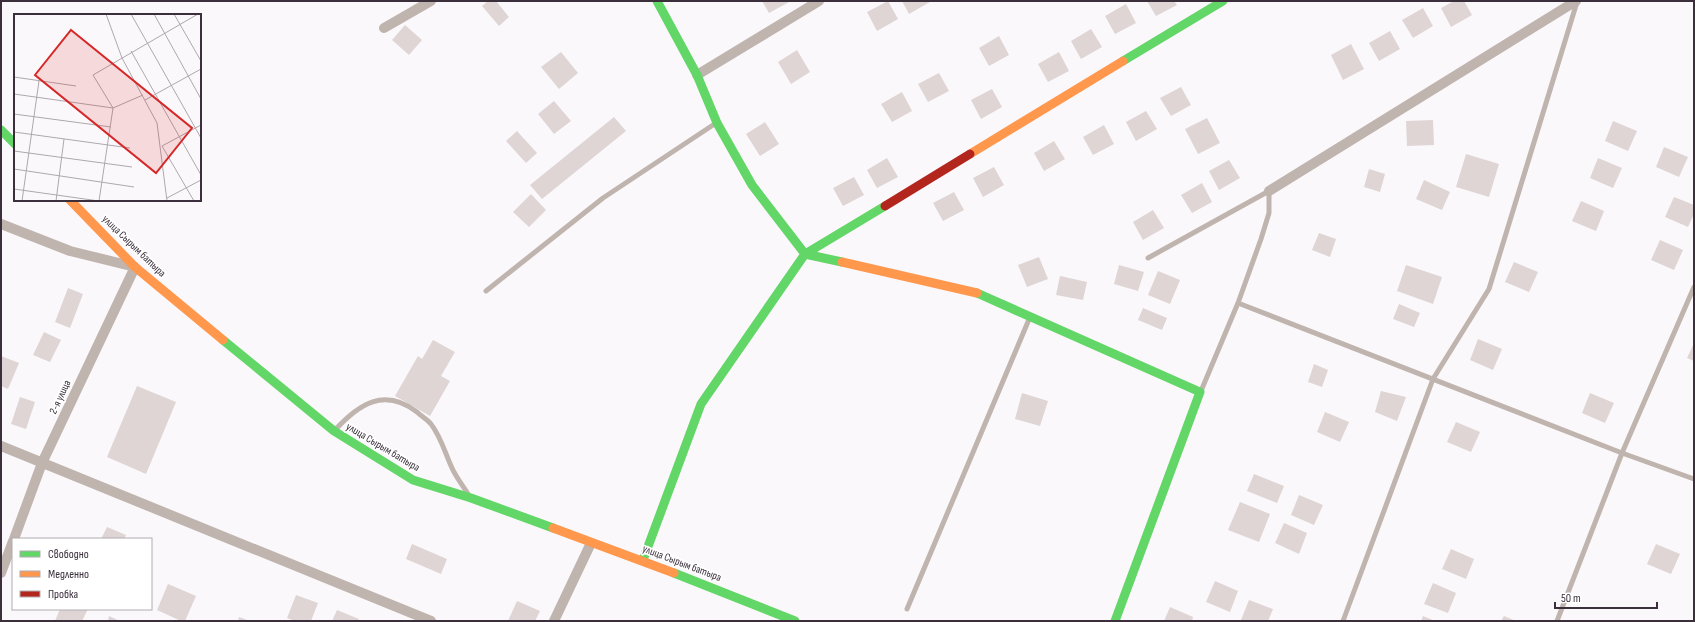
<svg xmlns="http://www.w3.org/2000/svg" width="1695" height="622" viewBox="0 0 1695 622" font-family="'Sofia Sans Condensed',sans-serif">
	<rect width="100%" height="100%" fill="#fbf8fb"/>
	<!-- building -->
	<path fill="#ded5d4" d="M488,1H496L509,17L499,26L482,6Z
		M762,1H791L769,13Z
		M888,1L898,19L877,31L867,12Z
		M902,1H930V2L909,14Z
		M1147,1H1174L1177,5L1156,16Z
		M1454,1H1464L1472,15L1451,27L1441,8Z
		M1126,4L1136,23L1115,34L1105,16Z
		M1423,8L1433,26L1413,38L1402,20Z
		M405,25L422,40L409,55L392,40Z
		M1091,29L1102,47L1081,59L1071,41Z
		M1390,31L1400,49L1379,61L1369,43Z
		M999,36L1009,55L989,66L979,48Z
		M1351,44L1364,69L1343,80L1331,55Z
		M797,50L810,72L791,84L778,62Z
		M561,52L578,73L559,89L541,67Z
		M1059,52L1069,71L1048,82L1038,64Z
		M939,73L949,91L928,102L918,84Z
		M1181,87L1191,105L1171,116L1160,98Z
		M992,89L1002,107L981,119L971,100Z
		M902,92L912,111L892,122L881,104Z
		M554,101L571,121L554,134L538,114Z
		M1146,111L1157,129L1136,141L1126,122Z
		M614,117L626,131L542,199L530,185Z
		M1207,118L1220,143L1198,154L1185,129Z
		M1433,120L1434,145L1407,146L1406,121Z
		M1613,121L1637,131L1628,151L1605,141Z
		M765,122L779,144L760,156L746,134Z
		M1104,125L1114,144L1093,155L1083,137Z
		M517,131L537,153L526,163L506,141Z
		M1054,141L1065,159L1044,171L1034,153Z
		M1664,147L1688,157L1679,177L1656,167Z
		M1466,154L1499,164L1489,197L1456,187Z
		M887,158L898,177L877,188L867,170Z
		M1598,158L1622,168L1613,188L1590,178Z
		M1229,160L1240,178L1219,190L1209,171Z
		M994,167L1004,185L983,197L973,178Z
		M1369,169L1385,174L1380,192L1364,187Z
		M854,177L864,195L843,206L833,188Z
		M1424,180L1450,192L1442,210L1416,199Z
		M1202,183L1212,202L1192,213L1181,195Z
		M954,192L964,210L943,221L933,203Z
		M531,194L546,210L529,227L513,212Z
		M1674,197L1694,205V214L1688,227L1665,217Z
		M1581,201L1604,211L1596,231L1572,221Z
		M1153,210L1164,228L1143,240L1133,222Z
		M1319,233L1336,239L1330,257L1312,250Z
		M1660,240L1683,250L1674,270L1651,260Z
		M1039,257L1048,279L1027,287L1018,265Z
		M1514,262L1538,272L1529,292L1505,282Z
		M1119,265L1144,272L1138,291L1114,284Z
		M1406,265L1442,277L1433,304L1397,291Z
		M1158,271L1180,280L1170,304L1148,295Z
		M1060,276L1087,282L1083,300L1056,295Z
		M68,288L83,294L70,328L55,322Z
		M1399,304L1420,313L1414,327L1393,319Z
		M1143,308L1167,318L1162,330L1138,320Z
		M44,332L61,340L50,362L33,355Z
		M1478,339L1502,349L1493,370L1470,360Z
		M433,340L455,352L441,376L450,381L430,416L395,396L418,356L422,359Z
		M1694,343V361L1687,358Z
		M1,356L19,363L8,389L1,386Z
		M1314,364L1328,370L1322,387L1308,382Z
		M137,386L176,402L146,474L107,457Z
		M1381,391L1406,397L1397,421L1375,412Z
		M1022,393L1048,401L1040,426L1015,419Z
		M1590,393L1614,403L1605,423L1582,413Z
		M20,397L35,402L26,429L11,424Z
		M1325,412L1349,422L1340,442L1317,432Z
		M1456,422L1480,432L1471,452L1447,442Z
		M1254,474L1284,486L1277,503L1247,491Z
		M1299,495L1323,505L1314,525L1291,515Z
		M1240,502L1270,514L1259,542L1228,530Z
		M1284,523L1307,533L1299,554L1275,543Z
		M107,527L126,535L124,539H101Z
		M412,544L447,559L441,574L406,559Z
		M1656,544L1680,554L1671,574L1647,564Z
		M1451,549L1474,559L1466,579L1442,569Z
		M1215,581L1238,591L1230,612L1206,602Z
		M1433,583L1456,593L1448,613L1424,604Z
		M168,584L196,596L185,621H181L157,610Z
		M296,595L318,603L311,621H295L287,618Z
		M1249,600L1273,609L1268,621L1241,620Z
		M517,601L540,611L535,621H508Z
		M1170,607L1193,617L1192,621H1164Z
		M60,609H88L82,621H55Z
		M337,610L359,619L358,621H332Z
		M109,616L120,621H108Z
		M1423,616L1435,621H1421Z
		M1504,616L1516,621H1501Z
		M239,617L250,621H238Z"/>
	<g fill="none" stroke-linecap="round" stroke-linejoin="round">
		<!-- lane -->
		<path stroke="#c0b4ae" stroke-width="5" d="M1148,258L1269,191V213L1261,239L1238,303L1201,391
			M486,291L603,198L716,123
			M1238,303L1622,453L1694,479
			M335,430C359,404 384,387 417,412C421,416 427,419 431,424C441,437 445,453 452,468C456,477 463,486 468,494
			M907,609L1030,317
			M1343,621L1433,379L1489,289L1577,2
			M1557,621L1622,453L1694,287"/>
		<!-- street -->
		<path stroke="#c0b4ae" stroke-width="10" d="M384,28L431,1
			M697,75L819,1
			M1269,191L1576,1
			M1,224L70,251L135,267L42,463L14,539
			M1,446L431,621
			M1,573L13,541
			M554,621L591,543"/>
		<!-- fast -->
		<path stroke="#63d668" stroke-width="9" d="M657,1L697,75L717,123L752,185L805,254L842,262
			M1123,61L1223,1
			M1,130L15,144
			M977,293L1200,392L1115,621
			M223,340L334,431L413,480L471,498L553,528
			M643,560L701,404L805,254L885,206
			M674,573L795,621"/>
		<!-- slow -->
		<path stroke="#ff974d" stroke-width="9" d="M970,154L1123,61
			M70,200L135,267L223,340
			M842,262L977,293
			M553,528L674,573"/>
		<!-- jam -->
		<path stroke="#b3261e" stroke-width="9" d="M885,206L970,154"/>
	</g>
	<g text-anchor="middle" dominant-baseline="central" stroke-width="3.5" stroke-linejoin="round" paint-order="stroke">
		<!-- street labels -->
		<g font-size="11" fill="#3a2f3b" stroke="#fff">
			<text transform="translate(134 246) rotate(44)">улица Сырым батыра</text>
			<text transform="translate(60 397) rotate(-65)">2-я улица</text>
			<text transform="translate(383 447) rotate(31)">улица Сырым батыра</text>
			<text transform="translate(682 563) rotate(21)">улица Сырым батыра</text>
		</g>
	</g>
	<!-- overview -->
	<g transform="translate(14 14)">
		<rect width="187" height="187" fill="#fbf8fb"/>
		<path fill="none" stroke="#aea8ae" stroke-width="1" d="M92,0L108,44L143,109L153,187M117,0L187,124M140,0L187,85M160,0L187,47M117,37L187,161M0,63L62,72M0,80L99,94L129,81M131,86L187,55M0,100L97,113M0,118L116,134M0,137L118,153M0,155L120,173M0,175L85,187M153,184L187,166M8,187L25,67M42,187L50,125M85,187L99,94L79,61L184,0M180,187L148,132L187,111"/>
		<path fill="#d62828" fill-opacity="0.15" stroke="#d62828" stroke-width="2" d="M57,16L178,114L142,159L21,61Z"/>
		<rect width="187" height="187" fill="none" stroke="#3a2f3b" stroke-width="2"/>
	</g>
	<!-- border -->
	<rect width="1695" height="622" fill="none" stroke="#3a2f3b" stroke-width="4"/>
	<!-- legend -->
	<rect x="12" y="538" width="140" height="72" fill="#ffffff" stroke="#b0acb1"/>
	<rect x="20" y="551" width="20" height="6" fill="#63d668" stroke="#b0acb1"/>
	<text x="48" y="558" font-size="12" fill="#3a2f3b">Свободно</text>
	<rect x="20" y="571" width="20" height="6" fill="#ff974d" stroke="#b0acb1"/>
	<text x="48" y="578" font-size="12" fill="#3a2f3b">Медленно</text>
	<rect x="20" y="591" width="20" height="6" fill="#b3261e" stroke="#b0acb1"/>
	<text x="48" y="598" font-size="12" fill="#3a2f3b">Пробка</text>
	<!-- scale -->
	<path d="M1555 602v6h102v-6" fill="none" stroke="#3a2f3b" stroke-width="2"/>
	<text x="1561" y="602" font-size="12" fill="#3a2f3b" stroke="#ffffff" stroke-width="3" paint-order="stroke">50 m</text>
</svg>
